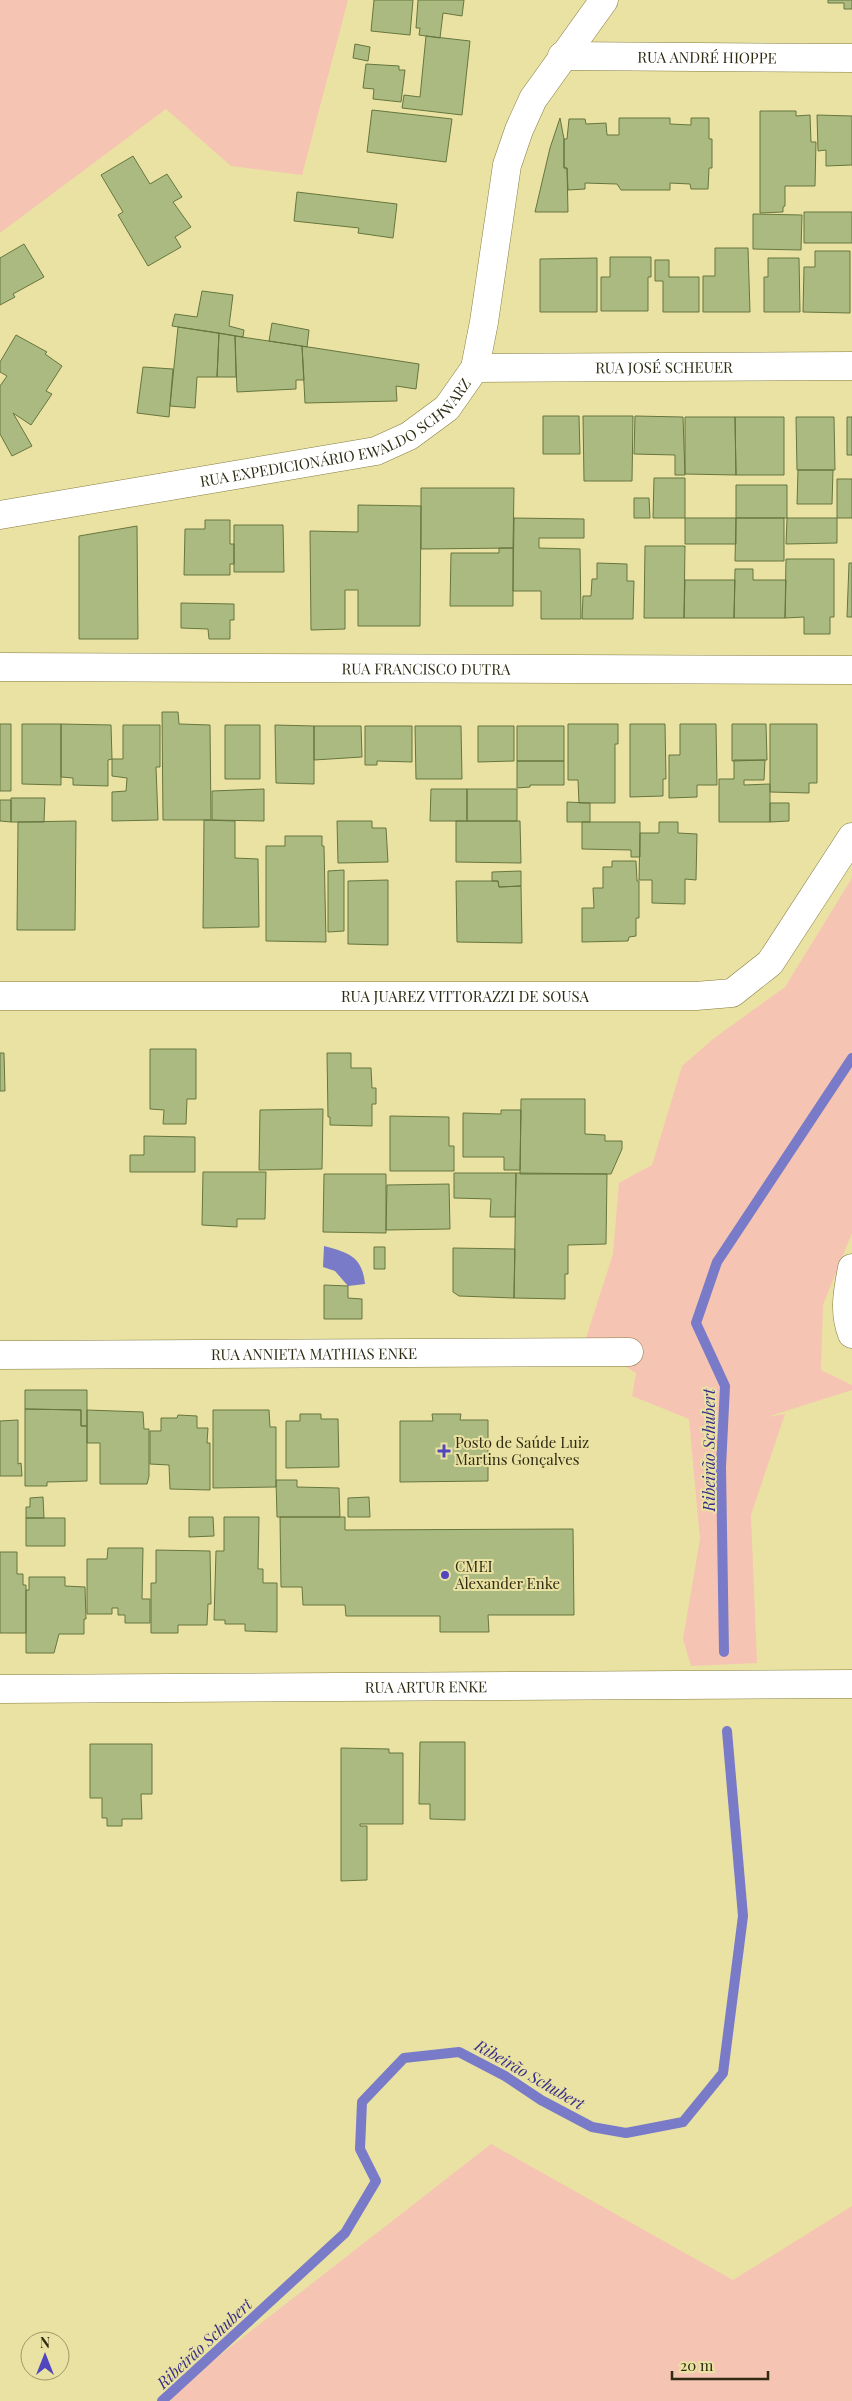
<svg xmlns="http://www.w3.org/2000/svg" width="852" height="2401" viewBox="0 0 852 2401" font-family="'Playfair Display',serif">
	<rect width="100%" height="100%" fill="#eae2a3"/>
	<!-- green -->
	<path fill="#f6c4b2" d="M0,0H348L302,175L231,166L166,109L0,233Z
		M852,878V1233L823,1305L821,1370L852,1385V1390L767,1417L785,1414L751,1515L757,1663L691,1666L683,1639L700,1539L689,1419L632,1396L636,1373L585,1341L613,1254L619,1183L652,1165L682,1066L713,1039L785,987Z
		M491,2144L733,2280L852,2206V2401H171L170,2394Z"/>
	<!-- water -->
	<path fill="#797bc8" d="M324,1246C349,1253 362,1256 365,1284L348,1286L335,1271L323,1267Z"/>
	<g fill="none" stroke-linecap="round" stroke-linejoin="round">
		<!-- stream -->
		<path stroke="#797bc8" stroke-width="10" d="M724,1652L721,1467L725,1386L696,1323L717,1262L852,1058
			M162,2401L345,2233L376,2181L360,2149L362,2102L404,2058L459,2052L505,2076L541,2100L592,2127L626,2133L683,2122L723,2073L743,1916L727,1731"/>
	</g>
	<!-- building -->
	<path fill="#aaba80" stroke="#67763e" d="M374,0H413L410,35L371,31Z
		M418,0H464L462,16L443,13L440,38L419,35L420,28H416Z
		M828,0H852V9H844V3H828Z
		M426,36L470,41L462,115L402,108L404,95L420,97Z
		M355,44L370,47L368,61L353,58Z
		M366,64L399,66V70H405L401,102L373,99L374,89L363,88Z
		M372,110L452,119L446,162L367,152Z
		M760,111H796V116L810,115L811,142H816L815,186H785V206L783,207V212L760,213Z
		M817,115L852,116V165L826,166V150L818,151Z
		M560,118L564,139V168H567L568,212H535L550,148Z
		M619,118H670V124L691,125V118H709V139H712V168H709L708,189H691L690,184L670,183V190H621L617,184L585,183V189L568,190L567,168H564V139H567L569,119H585L586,124L606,123L607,135H619Z
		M133,156L150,184L167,174L182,197L173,202L191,227L175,237L181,247L148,266L118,215L123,212L101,175Z
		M297,192L397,204L393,238L358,233L359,228L294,221Z
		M804,212H852V243H804Z
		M753,214L802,215L801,250L753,249Z
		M24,244L44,277L13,294L15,297L0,305V258Z
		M715,248H748L750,312H703V276H715Z
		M815,251H850V313L803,312L804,267H815Z
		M610,257H651V277H648V311H601V277H610Z
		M597,258V312H540V259Z
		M768,258H799L800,312H764V277H768Z
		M655,260H669V277H699V312H663V281H655Z
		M202,291L233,295L229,326L244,330L243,337L172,326L175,314L197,317Z
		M272,323L309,330L307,347L269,341Z
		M178,327L219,333L217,377H197L195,408L170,406Z
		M219,333L235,336L236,377H217Z
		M16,335L47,352L45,354L62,366L46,391L52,394L31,425L13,413L32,446L12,456L0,434V386L7,376L0,372V362Z
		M235,336L302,346L304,380H296V389L237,392Z
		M302,346L419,364L416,389L396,386L397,401L305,403Z
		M143,367L173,369L169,417L137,413Z
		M543,416H579L580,454H543Z
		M583,416H633L632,481H584Z
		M635,416L683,417L685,475H675V455L634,454Z
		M685,417H735L736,475L685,474Z
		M735,417H784V475H736Z
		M796,417H834L835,470H797Z
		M847,417H852V455H847Z
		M798,470H833L832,504H797Z
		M654,478H685V518H653Z
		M837,479H852V518H837Z
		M736,485H787V518H736Z
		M421,488H514L513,548L421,549Z
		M634,498H649L650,518H634Z
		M358,505L421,506L420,626H358V590H345V629L311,630L310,531L358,532Z
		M514,518L584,519V538H539V548L580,549L581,619H541V591H513Z
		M685,518H736V544H685Z
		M736,518H784V561H735Z
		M787,518H837V543L786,544Z
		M205,520H230V544H234V564H230V575H184L185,529H205Z
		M234,525H283L284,572H234Z
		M137,526L138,639H79V536Z
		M645,546H685L684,618H644Z
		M499,548H513V606H450L451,553H499Z
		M786,559H834V617H830V634H804V617L785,618Z
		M597,563L627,564V581H634L633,619H582L583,596H591L592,579H597Z
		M849,563H852V617H847Z
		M735,569H753V580H786L785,618H734Z
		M685,580H735L734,618H684Z
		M181,603L234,604V620H230V639H209L208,629L181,628Z
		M162,712H178L179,724L210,725L211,820H163Z
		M0,724H11V791H0Z
		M22,724H61V785L22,784Z
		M61,724L111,725L112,759L108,760V786L73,785V778L61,777Z
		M568,724H618V744H615V803H579L578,780H568Z
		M630,724H665L666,779H663V796L630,797Z
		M680,724H716L717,785H697V797L669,798V755H680Z
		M732,724H766L767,760L732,761Z
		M770,724H817V783H809V793L770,792Z
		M123,725H160V767H156L158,820L112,821V792L126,791L127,778L112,776V759H123Z
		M225,725H260V779H225Z
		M275,725L314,726V784L276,783Z
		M314,726H361L362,757L314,760Z
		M365,726H412V762L377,761V765H365Z
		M415,726H461L462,779H416Z
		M478,726H514V761L478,762Z
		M517,726H564V761H517Z
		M734,760H765L764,780H744V785L770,784V822H719V779H734Z
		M517,761H564V785H530V787L517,788Z
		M264,789V821L212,820V791Z
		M431,789H467V821H430Z
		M467,789H517V821H467Z
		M11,798H45L44,822H11Z
		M0,800H11V822L0,821Z
		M567,802L590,803V822H567Z
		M770,803H789V821L770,822Z
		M204,820L235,821V858L258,859L259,927L203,928Z
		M76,821L75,930H17L18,822Z
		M337,821H372V828H386L388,862L338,863Z
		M456,821H520L521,863L456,862Z
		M582,822H640V857H631V850L582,849Z
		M659,822H678V833L697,834L696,880L685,879V904L652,903V880H639L640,833H659Z
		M285,836H322V846H324L326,942L266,941V846H285Z
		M612,861H636L637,881H639V918H636V936L629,937L628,941L582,942V908H594L593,888H603V867H612Z
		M344,870V931L328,932V871Z
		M521,871V886L499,887L498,881H492V872Z
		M388,880V945L348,944V881Z
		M456,881H498L499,887L521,886L522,943L457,942Z
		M150,1049H196V1099H187L186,1124H163L164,1110L150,1109Z
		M0,1053H4L5,1091H0Z
		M327,1053H351V1068H371L372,1088H376V1104H372V1126L330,1125V1117H328Z
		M521,1099H585V1134L605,1135V1141H622V1149L611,1174H520Z
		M323,1109L322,1169L259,1170L260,1110Z
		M501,1110H521L520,1170H504V1157H463V1113L501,1114Z
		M390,1116L449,1117V1146H454V1171H390Z
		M144,1136L195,1137V1172H130V1155H144Z
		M203,1172H266L265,1219H237V1227L202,1225Z
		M454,1173H516L515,1217H490L491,1199L454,1198Z
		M516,1173L607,1174L606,1244L568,1245V1274H565V1299L514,1298Z
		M324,1174H386V1233L323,1232Z
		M449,1184L450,1229L386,1230L387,1185Z
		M374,1247H385V1269H374Z
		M453,1248L515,1249L514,1298L459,1296L453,1292Z
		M324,1285L348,1286V1298L362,1299V1319H324Z
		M25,1390H87V1426H81V1410L25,1409Z
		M25,1409L81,1410V1426H87V1481L47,1482V1486H25Z
		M87,1410L143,1412L144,1429H149V1476L147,1484H100V1443H87Z
		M213,1410H269L270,1427H276V1487L213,1488Z
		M300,1414H321V1419H338L339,1467L286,1468V1421H300Z
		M432,1414H461L460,1420H488V1481L400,1482V1421H433Z
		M178,1415L197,1416V1428H208L207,1443H210V1490L170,1489L169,1465L150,1464V1431H161V1418H177Z
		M18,1420V1464L21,1463L22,1476H0V1421Z
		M276,1480H297V1487L339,1488L340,1517H277Z
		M43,1497L44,1518H26V1507H30V1498Z
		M369,1497L370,1517H348V1498Z
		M189,1517H213L214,1536L189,1537Z
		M224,1517H259L258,1569H263V1583H277V1632L245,1631V1624H225V1620H214L216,1551H224Z
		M280,1517H345V1530L573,1529L574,1615H488L489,1632H440V1616H346L345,1605H303L302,1587H281Z
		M26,1518H65V1546H26Z
		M108,1548H143L142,1599H150V1623H125V1615H118V1608H112V1614H87V1559H107Z
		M156,1550L210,1551L211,1604H208L207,1625H178V1633H151V1583H156Z
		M0,1552H17V1574H23V1585H26V1633H0Z
		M29,1577H65V1586L85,1587L86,1619H84V1634H59L54,1653H26V1590H29Z
		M420,1742H465V1820L430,1819V1804H419Z
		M90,1744H152V1794H141L142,1819H122V1826H107V1818H102V1798H90Z
		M341,1748L389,1749V1753H403V1824H360V1826H367V1880L341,1881Z"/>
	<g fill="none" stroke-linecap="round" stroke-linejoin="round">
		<!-- minor casing -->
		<g stroke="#857d41" stroke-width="29">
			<g id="minor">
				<path id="s1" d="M562,56L852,58"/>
				<path id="s2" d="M475,368L852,366"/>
				<path id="s3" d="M0,515L376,451L409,436L447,408L475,368L484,322L507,165L519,130L533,99L604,0"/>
				<path id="s4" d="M0,667L852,670"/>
				<path id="s5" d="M0,996H696L732,993L770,963L852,837"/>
				<path d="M852,1268C848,1290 843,1311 852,1334"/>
				<path id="s6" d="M0,1355L629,1352"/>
				<path id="s7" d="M0,1689L852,1684"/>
			</g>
		</g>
		<!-- minor -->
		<use href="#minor" stroke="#fff" stroke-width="28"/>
	</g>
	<!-- markers -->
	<g fill="#5146bd" stroke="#eae2a3" stroke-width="2">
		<path d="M441.5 1443.5h5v5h5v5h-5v5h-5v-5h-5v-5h5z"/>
		<circle cx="445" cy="1575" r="5"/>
	</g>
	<g text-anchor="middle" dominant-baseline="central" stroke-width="4" stroke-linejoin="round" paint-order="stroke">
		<!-- street labels -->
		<g font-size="15" fill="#2e2b12" stroke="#eae2a3">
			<text stroke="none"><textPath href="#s1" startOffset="145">RUA ANDRÉ HIOPPE</textPath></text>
			<text stroke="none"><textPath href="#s2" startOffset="189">RUA JOSÉ SCHEUER</textPath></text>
			<text stroke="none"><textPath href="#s3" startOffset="351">RUA EXPEDICIONÁRIO EWALDO SCHWARZ</textPath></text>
			<text stroke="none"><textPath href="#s4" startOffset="426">RUA FRANCISCO DUTRA</textPath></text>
			<text stroke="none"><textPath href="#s5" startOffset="465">RUA JUAREZ VITTORAZZI DE SOUSA</textPath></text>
			<text stroke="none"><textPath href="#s6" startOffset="314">RUA ANNIETA MATHIAS ENKE</textPath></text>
			<text stroke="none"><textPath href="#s7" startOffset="426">RUA ARTUR ENKE</textPath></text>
		</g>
		<!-- poi labels -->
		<g font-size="15" fill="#2e2b12" stroke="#eae2a3" text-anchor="start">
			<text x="455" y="1442">Posto de Saúde Luiz<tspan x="455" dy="17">Martins Gonçalves</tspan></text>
			<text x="455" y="1566">CMEI<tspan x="455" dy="17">Alexander Enke</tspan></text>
		</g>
		<!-- water labels -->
		<g font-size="16" font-style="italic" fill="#372d88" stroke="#eae2a3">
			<text transform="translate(708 1450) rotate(-90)">Ribeirão Schubert</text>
			<text transform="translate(530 2074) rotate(30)">Ribeirão Schubert</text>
			<text transform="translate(204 2343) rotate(-43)">Ribeirão Schubert</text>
		</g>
	</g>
	<!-- north arrow -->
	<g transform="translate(45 2356)"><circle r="24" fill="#eae2a3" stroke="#9f9969"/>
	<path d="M0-4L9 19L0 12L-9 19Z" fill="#5146bd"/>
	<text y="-8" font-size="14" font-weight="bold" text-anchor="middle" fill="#2e2b12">N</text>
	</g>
	<!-- scale -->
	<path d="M672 2371v8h96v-8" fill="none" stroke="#2e2b12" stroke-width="2.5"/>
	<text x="680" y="2371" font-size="15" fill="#2e2b12" stroke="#eae2a3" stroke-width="4" paint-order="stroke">20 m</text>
</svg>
